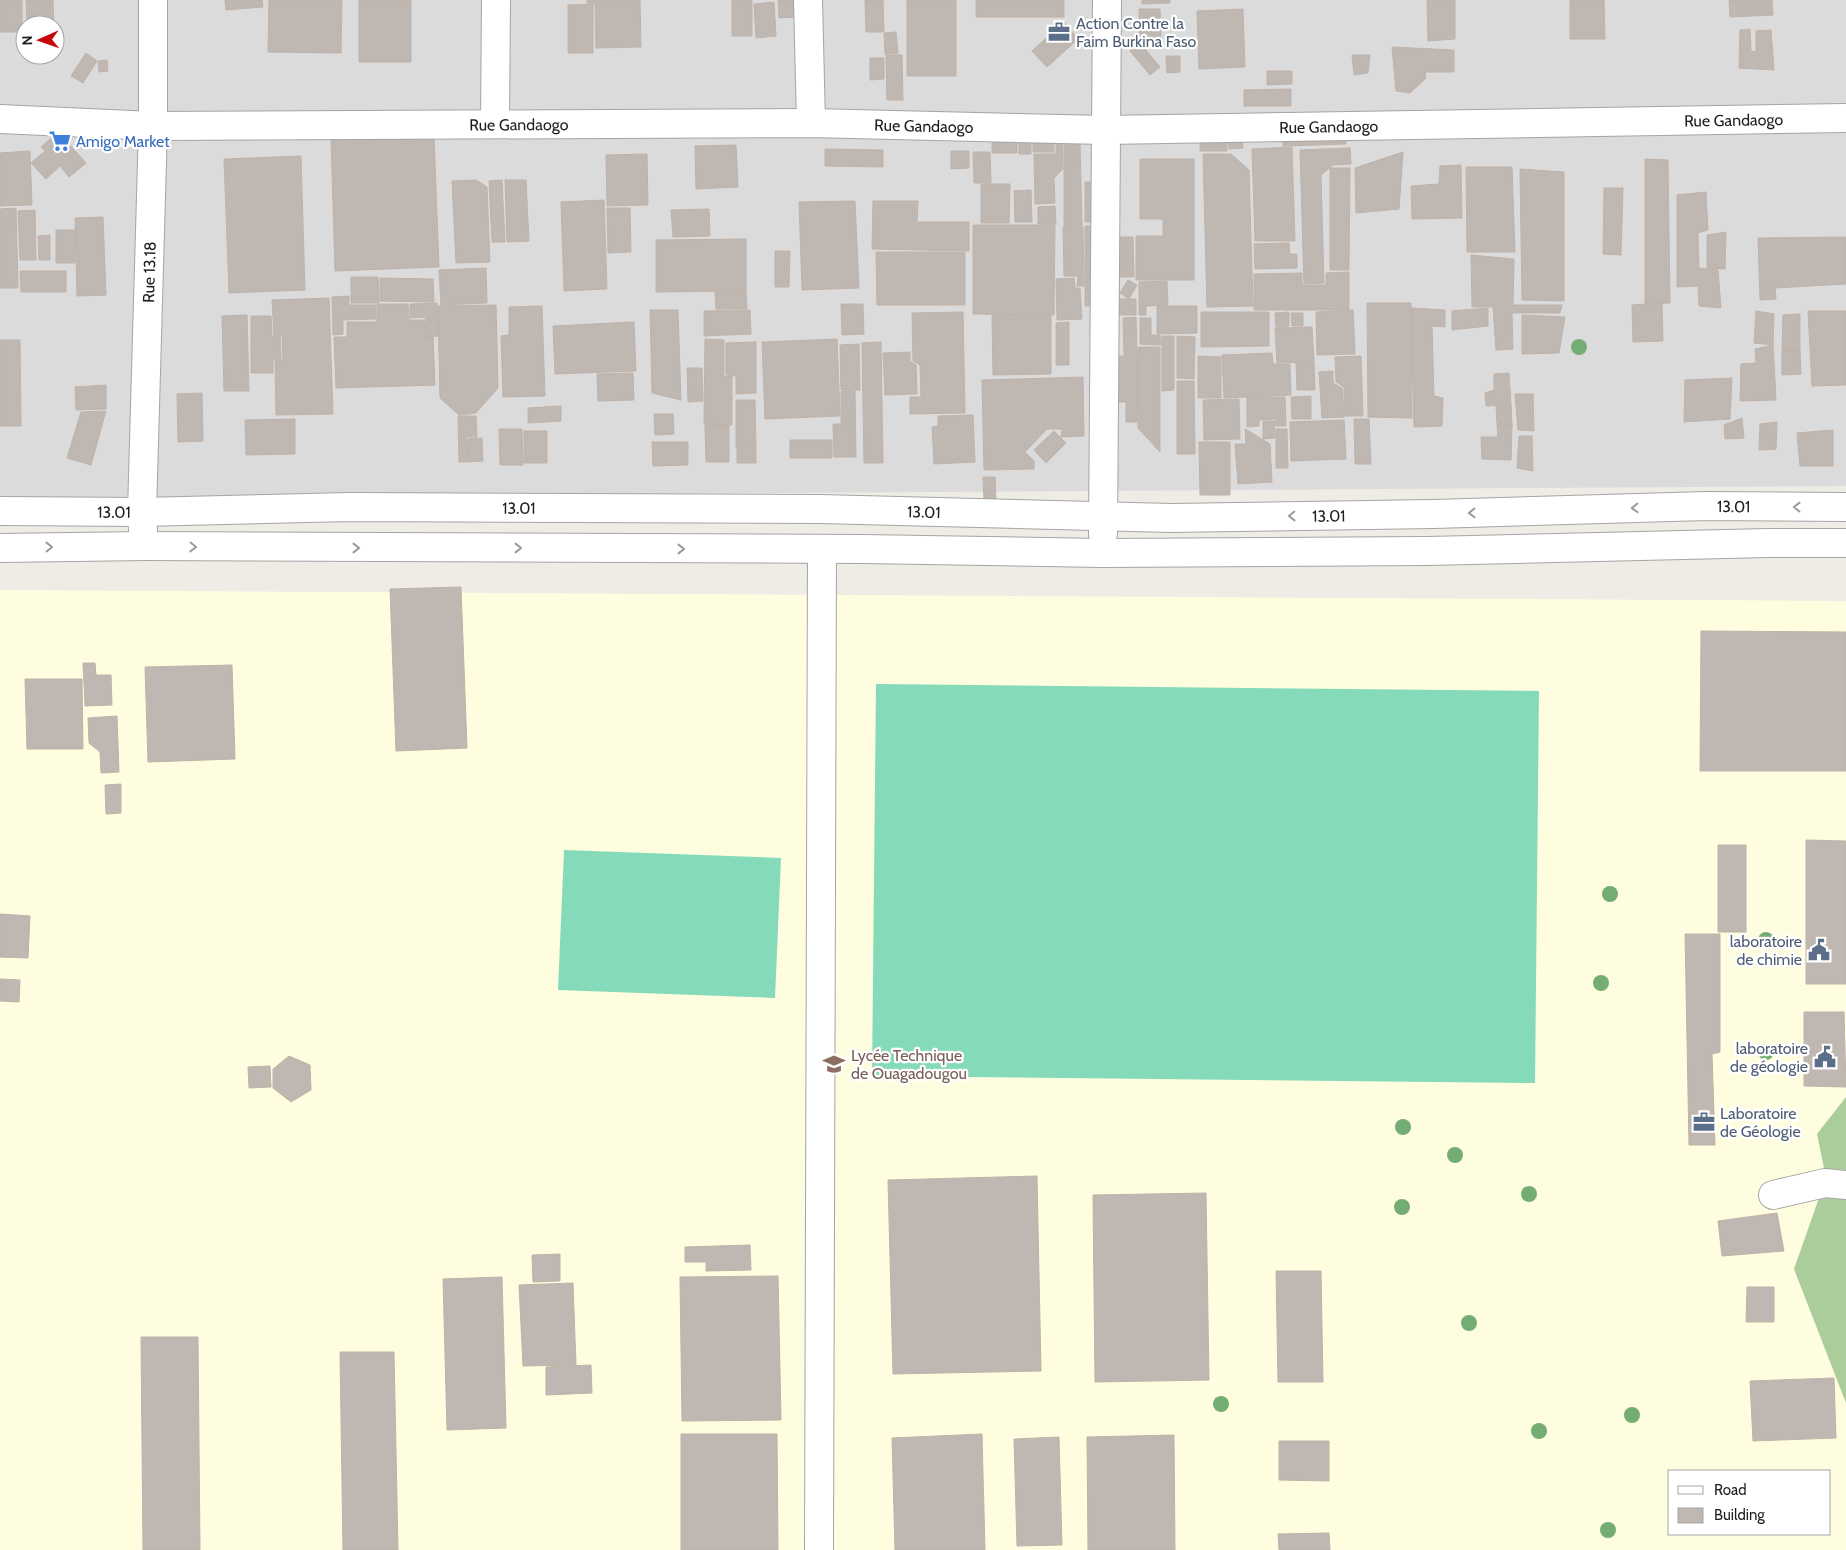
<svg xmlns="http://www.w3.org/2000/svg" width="1846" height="1550" viewBox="0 0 1846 1550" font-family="Cabin,sans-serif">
	<rect width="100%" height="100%" fill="#efebe5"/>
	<!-- residential -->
	<path fill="#dcdbdb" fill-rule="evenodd" d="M0,0H1846V486L0,498ZM25,25H55V55H25Z"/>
	<!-- education -->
	<path fill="#fefddf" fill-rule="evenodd" d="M0,590L1846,601V1550H0ZM1670,1471H1830V1534H1670Z"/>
	<!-- forest -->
	<path fill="#aacd9b" d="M1846,1097V1403L1794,1269L1826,1178L1817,1134Z"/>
	<!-- pitch -->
	<path fill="#85dbb9" d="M876,684L1539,691L1535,1083L872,1076Z
		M564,850L781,858L775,998L558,990Z"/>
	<!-- building -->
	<path fill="#bfb7b1" stroke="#c0b2a8" d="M0,0H22V32H0Z
		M26,0H53L54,25H27Z
		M225,0H262L263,7L226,10Z
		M269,0H342L341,53L268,52Z
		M359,0H411V62H359Z
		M587,0H640L641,47L596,48L595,3H587Z
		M732,0H752V36H732Z
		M778,0H794L795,17L779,18Z
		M865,0H883L884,32H866Z
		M907,0H956V76H907Z
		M976,0H1064V17H976Z
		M1142,0H1170V3L1142,4Z
		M1427,0H1455V39L1428,41Z
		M1570,0H1604L1605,39H1570Z
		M1729,0H1772L1773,15L1730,17Z
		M774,2L776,36L756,38L754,4Z
		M593,4V53H568V5Z
		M1139,9H1160L1161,42H1139Z
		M1243,9L1245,67L1199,69L1197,11Z
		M1064,22L1078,39L1047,67L1032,51Z
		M1750,29L1751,51L1756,52V31L1771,30L1774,70L1739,68L1740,30Z
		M896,32L898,53L885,54L884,33Z
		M1140,43L1160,67L1150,75L1130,51Z
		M1392,47L1454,50V72H1425L1426,78L1410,93L1396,91Z
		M86,53L97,61L83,83L71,76Z
		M886,55H902L903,100H887Z
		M1352,55H1370L1368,73L1354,75Z
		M1166,56H1180V72L1167,73Z
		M870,58H884V79L870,80Z
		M107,60L108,71L99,72L98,61Z
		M1267,71H1292V84L1267,85Z
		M1291,89V106H1244V90Z
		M1017,120V153H992V121Z
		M1019,121H1031V154H1019Z
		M1053,126L1054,152H1033V127Z
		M58,132L86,163L69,177L60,166L46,179L31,163L45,151L41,147Z
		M1056,132H1062L1063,169L1054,178L1055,203L1035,204L1034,154H1056Z
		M1345,132L1346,144L1283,146V134Z
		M1228,133H1242L1243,148L1229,149Z
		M434,136L439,267L335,271L331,139Z
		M1200,136H1227V151H1200Z
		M1064,142H1080L1082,226H1064Z
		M736,145L738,187L696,189L695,146Z
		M1292,147L1295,241H1255L1252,149Z
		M1350,148L1351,164L1333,165L1321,175L1324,283L1304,284L1300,150Z
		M825,149L883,150V167L825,166Z
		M30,151L32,205L0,206V153Z
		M951,151H969V168L951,169Z
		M973,152H990L991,183H974Z
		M1403,152L1399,209L1356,213L1355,168Z
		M647,154L648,205L607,206L606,155Z
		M1203,154H1231L1249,170L1253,306L1207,307Z
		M301,156L305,290L229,293L224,159Z
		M1140,159H1194V280H1136V236H1163V219H1140Z
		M1645,159L1668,160L1670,303L1645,304Z
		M1461,165L1462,218L1412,219L1411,186L1439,184L1440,166Z
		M1466,167H1512L1515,252H1467Z
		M1330,168H1350L1349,270H1330Z
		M1520,169L1564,172V301L1522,300Z
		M476,180L487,187L490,262L456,263L452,181Z
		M502,180L505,242H492L489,181Z
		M505,180H526L529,241L507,242Z
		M1085,182H1095V222H1085Z
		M981,184H1010L1009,223H981Z
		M1604,188H1623L1621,255L1603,254Z
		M1031,190L1032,222H1015L1014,191Z
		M1706,192L1708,230L1698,233L1699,268L1718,270L1721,308L1699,306L1698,286L1677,287V195Z
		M604,200L607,289L564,291L561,202Z
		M855,201L859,288L802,290L799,202Z
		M873,201H918L917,222H969V251L872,249Z
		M1055,206L1056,224H1038V207Z
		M16,208L18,288H0V209Z
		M607,208H630L631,252L608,253Z
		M709,209L710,236L673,237L671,210Z
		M35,210L36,260H20L18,211Z
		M103,217L106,295L77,296L75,218Z
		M973,225H1055L1054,315L973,314Z
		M1085,226H1098L1097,306H1085Z
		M1063,227H1083L1084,286H1077L1078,276H1064Z
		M56,230H75V263H56Z
		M1726,232L1725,269L1707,268V235Z
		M50,235V260H39L38,236Z
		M1114,237H1133L1134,277H1115Z
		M1846,237V284L1775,288L1776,299L1760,300L1758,238Z
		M746,239V291L656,292V240Z
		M1289,243L1290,254H1297V268L1255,269L1254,244Z
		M775,251H790L789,287H775Z
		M876,252H965V305H877Z
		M1471,255L1514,259L1513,305H1562L1560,313H1512L1513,349L1496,350L1493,307H1472Z
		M486,268L487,303L441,305L439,270Z
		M20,271H66V292H21Z
		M1349,272V310H1254V274L1302,273V285H1326V273Z
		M351,277H378L379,303H351Z
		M380,278L433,279L434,302L380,301Z
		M1074,278L1075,288H1080L1082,319L1057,320L1056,279Z
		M1128,280L1137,285L1129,299L1120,293Z
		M1167,281L1168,305L1146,306V315H1139V282Z
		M715,292H746L747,309H716Z
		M349,296V305H376V319L343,320V334L333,335L332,297Z
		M329,298L333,414L276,415L275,360H283L282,335L274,336L272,300Z
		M1118,299H1136V315H1119Z
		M437,303L438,336L426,337L425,317L410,318V304Z
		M1367,303H1411L1412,418L1368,417Z
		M1662,303L1663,341L1633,342L1632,305Z
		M377,304H408L409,320H424L425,337H433L435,385L336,388L334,337H347V322H377Z
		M841,304H863L864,334L842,335Z
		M496,305L498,388L476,413L459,415L440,398L438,306Z
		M542,306L545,396L503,397L501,336L509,335V307Z
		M1157,306H1197V333L1157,334Z
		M1411,308L1445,310V327L1432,326L1434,396L1443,398L1442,426L1414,427Z
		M1488,308V326L1452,330V311Z
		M650,310H678L681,400L652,393Z
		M750,310L751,334L704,336V311Z
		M1353,310L1355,354L1317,355L1316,312Z
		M1756,311L1774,314L1773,345L1754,343Z
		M1808,311H1846V385L1812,386Z
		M963,312L965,413L910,414V397H921L920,365L913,361L912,313Z
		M1201,312H1269V346L1201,347Z
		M1289,312V326L1276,327L1275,313Z
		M1291,313H1303V326H1292Z
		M1800,314V351H1782L1783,315Z
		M247,315L249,391H224L222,316Z
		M992,315H1051V374L993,375Z
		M1522,315L1565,317L1559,353L1522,354Z
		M251,316H271L272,336H280L281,359H273V373H251Z
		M1136,317L1137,355H1124L1123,318Z
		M1140,318H1151V335H1160L1161,345L1140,344Z
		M634,322L636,371L555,374L553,326Z
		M1069,322V365H1056V323Z
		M1312,327L1314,362L1277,363L1275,328Z
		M1162,336H1174V390L1162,391Z
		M1177,336L1195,337L1194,379L1177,378Z
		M705,339L724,340V377L732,376V425L704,424Z
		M837,339L840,416L765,419L762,342Z
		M0,340H20L21,426H0Z
		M756,342V393L736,394V376L726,375V343Z
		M881,342L883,463H864L862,343Z
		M859,344L860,390H841L840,345Z
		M1773,345L1776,400L1740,401L1741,364L1756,363L1755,349Z
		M1138,347H1160V452L1138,428Z
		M1782,351H1800L1801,374L1782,375Z
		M910,352V361L916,365L917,394L885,395L883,353Z
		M1272,353L1273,364H1290L1291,395L1224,398L1222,355Z
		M1119,356H1138L1137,422H1126V402H1118Z
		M1198,356L1221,357V398H1198Z
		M1361,356L1363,416H1344V387L1336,382L1335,357Z
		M1296,363H1314L1315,390H1297Z
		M687,368H702L703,401L688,402Z
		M1333,371V383L1342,388L1344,417L1322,418L1319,372Z
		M633,373L634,400L598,401L597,374Z
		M1509,373L1511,405L1486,406L1485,393L1494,390V374Z
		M1083,377L1084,436L1061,437L1062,429H1047L1025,452L1034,461V469L984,470L982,380Z
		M1732,378L1730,419L1684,422L1685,380Z
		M1177,381H1194L1195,454H1177Z
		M106,385V409L76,410L75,387Z
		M841,391H855L856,457H834L833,424H841Z
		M202,393L203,441L178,442L177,394Z
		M1515,394H1533L1534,431L1518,430Z
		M1311,396V419H1292L1291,397Z
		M1247,397H1285L1286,426H1276L1275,419L1259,420V426L1247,427Z
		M1239,399L1240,439L1204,440L1203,400Z
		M736,400H755L756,448H736Z
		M1511,405L1512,425L1497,424L1496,406Z
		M561,406V421L528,423V408Z
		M106,411L91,465L67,458L81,412Z
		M654,414H673L674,434L655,435Z
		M973,415L975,462L934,464L932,427L938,426V416Z
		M458,416H476L477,437H466L467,462H459Z
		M1742,418L1744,438L1725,439L1724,425Z
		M295,419V454L246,455L245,420Z
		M1354,419H1369L1371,464H1355Z
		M1344,420L1346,459L1291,461L1290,422Z
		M1263,421H1274L1275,438L1263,439Z
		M1777,422L1776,449L1759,450L1760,424Z
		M1497,424L1512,425L1511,460L1482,459L1481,437H1498Z
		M705,425H729V462H706Z
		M499,429H522L523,465H500Z
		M1245,429L1270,444L1272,482L1238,484L1235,444H1246Z
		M1276,429H1287L1288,468H1276Z
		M1833,430V466H1800L1797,433Z
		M524,431H547V463H524Z
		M1054,431L1066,443L1046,463L1034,450Z
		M1519,436H1532L1533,471L1517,468Z
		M482,438L483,461L468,462L467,439Z
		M790,440H832V458H790Z
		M652,442H688V465L653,466Z
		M1199,442H1230V495H1200Z
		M737,449H756V463H737Z
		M983,477H995L996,501H984Z
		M461,587L467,748L396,751L390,589Z
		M1701,631L1846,632V771H1700Z
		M83,663H95L96,675H111L112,705L85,706Z
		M232,665L235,759L148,762L145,667Z
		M25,679H82L83,749H27Z
		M117,716L119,772L101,773L100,752L89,743L88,718Z
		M121,784V813L106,814L105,785Z
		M1806,840L1846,841V984H1806Z
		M1718,845H1746V932H1718Z
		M0,914L30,916L28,958L0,957Z
		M1685,934H1720V1052L1712,1054L1715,1145H1689Z
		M0,979L20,980L19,1002L0,1001Z
		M1804,1012H1844L1846,1087L1804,1086Z
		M289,1056L310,1065L311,1090L291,1102L273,1088V1069Z
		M270,1066L271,1087L249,1088L248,1067Z
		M1037,1176L1041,1371L893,1374L888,1180Z
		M1206,1193L1209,1380L1095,1382L1093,1195Z
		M1777,1213L1784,1251L1722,1256L1718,1221Z
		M750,1245L751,1270L706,1271V1262H685V1247Z
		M560,1254V1281L533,1282L532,1255Z
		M1276,1271H1321L1323,1382H1278Z
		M778,1276L781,1420L682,1421L680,1277Z
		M502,1277L506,1428L447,1430L443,1279Z
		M573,1283L576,1365L523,1366L519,1285Z
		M1747,1287H1774V1322H1746Z
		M141,1337H198L200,1550H143Z
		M340,1352H394L398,1550H343Z
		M591,1365L592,1393L546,1395V1367Z
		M1834,1378L1836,1438L1753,1441L1750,1381Z
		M681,1434H777L778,1550H681Z
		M982,1434L985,1550H895L892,1438Z
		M1174,1435L1175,1550H1088L1087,1437Z
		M1059,1437L1062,1545L1017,1546L1014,1439Z
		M1279,1441H1329V1481L1279,1480Z
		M1329,1533L1330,1550H1279L1278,1534Z"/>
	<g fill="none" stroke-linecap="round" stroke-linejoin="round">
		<!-- minor casing -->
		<g stroke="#a5a5a5" stroke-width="30">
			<g id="minor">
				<path d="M808,0L811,123"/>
				<path id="s1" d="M0,119L153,126L811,123L1105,130L1846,118"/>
				<path d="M495,124L496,0"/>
				<path id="s2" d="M0,511L142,512L351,507L820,509L1171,518L1434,514L1707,506L1846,507"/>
				<path id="s3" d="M143,530L142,512L153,126V0"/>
				<path d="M1103,534L1107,0"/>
				<path d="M0,548L144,546L863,549L1102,553L1427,551L1768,543H1846"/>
				<path d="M1773,1195L1825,1183L1846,1185"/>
				<path d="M819,1550L822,549"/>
			</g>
		</g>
		<!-- minor -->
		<use href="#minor" stroke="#fff" stroke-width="28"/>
	</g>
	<!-- trees -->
	<g fill="#74ad74">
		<circle cx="1579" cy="347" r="8"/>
		<circle cx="1610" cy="894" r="8"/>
		<circle cx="1766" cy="940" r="8"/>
		<circle cx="1601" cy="983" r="8"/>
		<circle cx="1766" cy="1052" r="8"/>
		<circle cx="1403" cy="1127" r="8"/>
		<circle cx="1455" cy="1155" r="8"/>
		<circle cx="1529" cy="1194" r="8"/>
		<circle cx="1402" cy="1207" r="8"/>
		<circle cx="1469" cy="1323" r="8"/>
		<circle cx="1221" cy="1404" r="8"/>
		<circle cx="1632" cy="1415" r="8"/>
		<circle cx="1539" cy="1431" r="8"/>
		<circle cx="1608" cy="1530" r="8"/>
	</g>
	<!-- one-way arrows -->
	<defs><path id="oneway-chevron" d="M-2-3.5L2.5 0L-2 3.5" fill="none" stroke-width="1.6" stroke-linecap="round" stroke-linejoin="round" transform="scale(1.25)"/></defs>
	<g stroke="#9a9a9a">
		<use href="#oneway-chevron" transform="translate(1797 507) rotate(-179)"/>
		<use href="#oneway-chevron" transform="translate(1635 508) rotate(178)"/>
		<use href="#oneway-chevron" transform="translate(1472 513) rotate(178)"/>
		<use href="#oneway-chevron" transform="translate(1292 516) rotate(179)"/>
		<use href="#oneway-chevron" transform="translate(49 547) rotate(-1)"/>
		<use href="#oneway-chevron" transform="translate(193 547) rotate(1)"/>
		<use href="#oneway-chevron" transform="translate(356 548)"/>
		<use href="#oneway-chevron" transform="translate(518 548)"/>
		<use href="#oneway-chevron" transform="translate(681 549)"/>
	</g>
	<!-- icons -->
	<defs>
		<g id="office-bare" transform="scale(1.725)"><path d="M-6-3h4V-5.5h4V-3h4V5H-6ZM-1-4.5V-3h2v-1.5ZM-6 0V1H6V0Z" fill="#5c6f8a" stroke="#fff" stroke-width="2.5" paint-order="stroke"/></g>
		<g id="supermarket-bare" transform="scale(1.725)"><path d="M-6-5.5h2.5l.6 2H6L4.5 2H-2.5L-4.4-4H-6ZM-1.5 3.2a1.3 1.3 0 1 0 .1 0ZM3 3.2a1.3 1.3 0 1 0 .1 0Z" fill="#3f7fe0" stroke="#fff" stroke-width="2.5" paint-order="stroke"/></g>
		<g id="civic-bare" transform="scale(1.725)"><path d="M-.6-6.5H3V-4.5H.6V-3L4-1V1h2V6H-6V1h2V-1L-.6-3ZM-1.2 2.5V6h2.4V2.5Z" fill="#5c6f8a" stroke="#fff" stroke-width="2.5" paint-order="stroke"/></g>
		<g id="school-bare" transform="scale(1.725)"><path d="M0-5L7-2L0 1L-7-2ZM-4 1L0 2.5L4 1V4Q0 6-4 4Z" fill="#8d6e63" stroke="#fff" stroke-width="2.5" paint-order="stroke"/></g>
	</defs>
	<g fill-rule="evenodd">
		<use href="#office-bare" x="1059" y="32"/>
		<use href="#supermarket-bare" x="60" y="141"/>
		<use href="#civic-bare" x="1819" y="950"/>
		<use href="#civic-bare" x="1825" y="1057"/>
		<use href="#school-bare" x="834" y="1064"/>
		<use href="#office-bare" x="1704" y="1122"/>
	</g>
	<g text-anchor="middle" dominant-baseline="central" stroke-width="4.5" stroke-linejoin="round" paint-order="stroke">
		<!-- service labels -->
		<g font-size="16" fill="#4e5e75" stroke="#fff" text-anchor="start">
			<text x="1076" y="23">Action Contre la<tspan x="1076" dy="18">Faim Burkina Faso</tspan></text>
			<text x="1802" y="941" text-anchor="end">laboratoire<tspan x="1802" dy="18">de chimie</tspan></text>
			<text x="1808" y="1048" text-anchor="end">laboratoire<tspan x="1808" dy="18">de géologie</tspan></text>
			<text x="1720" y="1113">Laboratoire<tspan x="1720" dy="18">de Géologie</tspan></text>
		</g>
		<!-- street labels -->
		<g font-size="16" fill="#1e1e1e" stroke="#fff">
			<text stroke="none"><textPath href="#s1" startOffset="1734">Rue Gandaogo</textPath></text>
			<text stroke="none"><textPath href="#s1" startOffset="519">Rue Gandaogo</textPath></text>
			<text stroke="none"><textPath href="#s1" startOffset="924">Rue Gandaogo</textPath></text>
			<text stroke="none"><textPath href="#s1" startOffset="1329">Rue Gandaogo</textPath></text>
			<text stroke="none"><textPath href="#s3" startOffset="258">Rue 13.18</textPath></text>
			<text stroke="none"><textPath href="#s2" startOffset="1734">13.01</textPath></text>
			<text stroke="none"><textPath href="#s2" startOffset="519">13.01</textPath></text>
			<text stroke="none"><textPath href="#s2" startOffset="114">13.01</textPath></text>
			<text stroke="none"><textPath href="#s2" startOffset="924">13.01</textPath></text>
			<text stroke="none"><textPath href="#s2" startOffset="1329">13.01</textPath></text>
		</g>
		<!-- shop labels -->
		<g font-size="16" fill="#366cbe" stroke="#fff" text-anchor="start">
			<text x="76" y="141">Amigo Market</text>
		</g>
		<!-- education labels -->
		<g font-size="16" fill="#785e54" stroke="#fff" text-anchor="start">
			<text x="851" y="1055">Lycée Technique<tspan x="851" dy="18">de Ouagadougou</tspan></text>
		</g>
	</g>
	<!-- legend -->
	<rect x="1668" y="1470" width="162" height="65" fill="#ffffff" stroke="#a5a5a5"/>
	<rect x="1678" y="1486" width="25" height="8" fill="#ffffff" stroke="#a5a5a5"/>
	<text x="1714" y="1495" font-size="15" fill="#1e1e1e">Road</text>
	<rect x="1678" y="1508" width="25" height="15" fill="#bfb7b1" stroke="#a5a5a5"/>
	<text x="1714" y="1520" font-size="15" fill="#1e1e1e">Building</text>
	<!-- north arrow -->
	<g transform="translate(40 40) rotate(268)"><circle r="24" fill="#ffffff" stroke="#a5a5a5"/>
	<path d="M0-4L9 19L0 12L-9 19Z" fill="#c6070a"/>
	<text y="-8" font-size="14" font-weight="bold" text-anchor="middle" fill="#1e1e1e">N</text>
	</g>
</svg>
